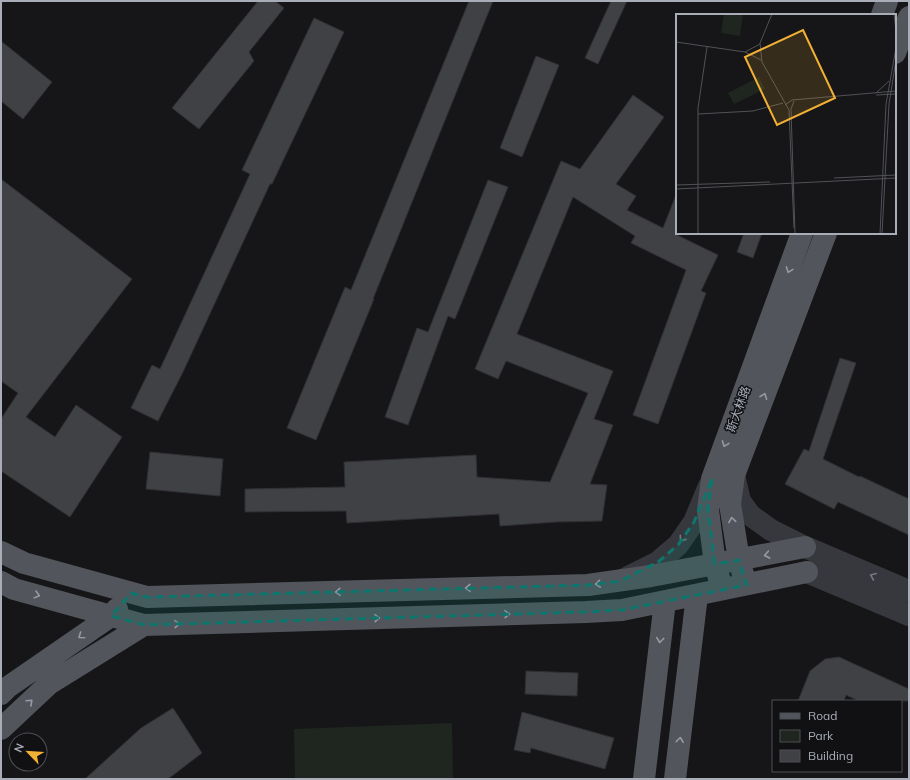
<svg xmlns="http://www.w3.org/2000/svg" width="910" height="780" viewBox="0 0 910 780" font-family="Mulish,'Noto Sans SC',sans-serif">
	<rect width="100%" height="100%" fill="#161618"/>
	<!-- green -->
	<path fill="#1e261f" d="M452,723L453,779H295L294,729Z"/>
	<!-- building -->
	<path fill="#404145" stroke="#303034" d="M258,1H275L284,8L249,52L254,61L199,129L172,108Z
		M469,1H493L373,299H374L316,440L287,428L345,287L351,290Z
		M611,1H627L598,64L585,58Z
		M314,18L344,32L272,184H270L183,372L158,421L131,408L152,365L160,369L250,174L242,170Z
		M1,41L52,82L23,119L1,101Z
		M536,56L559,65L522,157L500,148Z
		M633,95L664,117L616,184L636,196L627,210L663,228L676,195L677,196V235L718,255L701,291L706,293L658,424L633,415L686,270L631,243L635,236L573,197L517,334L613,371L594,419L613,425L590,484L607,485L602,521L556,522L500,526L499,514L347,523L346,511L245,512V489L345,487L344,462L476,455L477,477L550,482L588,393L506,361L498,379L475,369L561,161L580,169Z
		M1,179L132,279L26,417L55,437L76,405L122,437L70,517L1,471V419L18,393L1,381Z
		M488,180L508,187L455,319L448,316L408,425L385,417L417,328L428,332Z
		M744,233H762L753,258L737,252Z
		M840,358L856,363L823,459L859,477L860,476L909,499V535L838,502L834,509L785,484L804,449L809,451Z
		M150,452L223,459L220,496L146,489Z
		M839,657L909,689V701H859L846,695L844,701H798L810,671L825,659Z
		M526,671L578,673L577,696L525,694Z
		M173,708L202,753L168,779H85L141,728Z
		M522,712L614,738L605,769L531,748L530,753L514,750Z"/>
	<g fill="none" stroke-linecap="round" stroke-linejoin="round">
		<!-- minor -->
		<path stroke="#37383d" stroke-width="22" d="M734,475L740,501L750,515L771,530L805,547L909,591
			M807,572L909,615
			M626,578L658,562L678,545L694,522L709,486"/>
		<!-- major -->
		<path stroke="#53555c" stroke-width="22" d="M882,15L887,1
			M895,53L909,17
			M1,552L24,563L147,597L588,585L651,576L805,547
			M743,574L739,560L730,504L734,475L826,233
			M719,578L715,564L708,510L712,479L802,233
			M1,582L14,589L144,625L586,612L622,610L807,572
			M1,694L8,687L111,616L117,609
			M1,729L49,684L144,625
			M644,779L665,601
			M675,779L697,595"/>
	</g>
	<!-- one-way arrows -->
	<defs><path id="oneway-chevron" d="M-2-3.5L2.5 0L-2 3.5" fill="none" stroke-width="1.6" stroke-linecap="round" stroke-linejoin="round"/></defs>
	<g stroke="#979ba6">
		<use href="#oneway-chevron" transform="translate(789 270) rotate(110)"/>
		<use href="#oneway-chevron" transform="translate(764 396) rotate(-69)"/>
		<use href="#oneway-chevron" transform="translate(725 444) rotate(110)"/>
		<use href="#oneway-chevron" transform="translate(732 520) rotate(-99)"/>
		<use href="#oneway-chevron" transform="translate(767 555) rotate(169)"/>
		<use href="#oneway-chevron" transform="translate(598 584) rotate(173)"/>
		<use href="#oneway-chevron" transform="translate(468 588) rotate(178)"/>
		<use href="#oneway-chevron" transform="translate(338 592) rotate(178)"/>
		<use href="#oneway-chevron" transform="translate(37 595) rotate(15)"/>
		<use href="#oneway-chevron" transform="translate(507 614) rotate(-2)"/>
		<use href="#oneway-chevron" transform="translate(377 618) rotate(-2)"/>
		<use href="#oneway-chevron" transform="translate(177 624) rotate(-2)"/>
		<use href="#oneway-chevron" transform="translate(81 636) rotate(145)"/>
		<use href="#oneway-chevron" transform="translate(660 640) rotate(97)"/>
		<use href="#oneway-chevron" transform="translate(30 702) rotate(-43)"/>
		<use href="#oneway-chevron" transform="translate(680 740) rotate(-83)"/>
	</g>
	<g stroke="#757881">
		<use href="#oneway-chevron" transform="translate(682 539) rotate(125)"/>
		<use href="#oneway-chevron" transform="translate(873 576) rotate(-157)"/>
	</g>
	<!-- marked area -->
	<path fill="#0f766e" fill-opacity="0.2" stroke="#0f766e" stroke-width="3" stroke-dasharray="8 5" stroke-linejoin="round" d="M712,479L708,510L715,564L739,560L747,585L622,610L586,612L144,625L111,616L131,593L147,597L588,585L620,581L658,562L678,545L694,522Z"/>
	<g text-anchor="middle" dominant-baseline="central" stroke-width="3" stroke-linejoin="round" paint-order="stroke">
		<!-- street labels -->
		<g font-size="12" fill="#a8adb8" stroke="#111113">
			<text transform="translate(738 409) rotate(-70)">斯大林路</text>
		</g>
	</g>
	<!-- overview -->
	<g transform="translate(676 14)">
		<rect width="220" height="220" fill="#161618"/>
		<path d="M48,0H67L64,22L45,19ZM83,63L89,75L58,90L52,79Z" fill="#1e261f"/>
		<path fill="none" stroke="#505258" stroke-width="1" d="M96,0L84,29L86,48L113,96M218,0L220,17M0,28L69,38L85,46M69,38L84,30M200,79L213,67M200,81L220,80M118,87L115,95L119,220M109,91L116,86L220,77M113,96L118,214M22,100L77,97L107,89M158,164L220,161M0,171L94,168M0,175L220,164M22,220V94L31,33M204,220L210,90L220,34M206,220L213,90L220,46"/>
		<path fill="#f2b134" fill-opacity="0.15" stroke="#f2b134" stroke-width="2" d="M127,16L159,84L101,111L69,43Z"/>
		<rect width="220" height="220" fill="none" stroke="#a8adb8" stroke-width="2"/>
	</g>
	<!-- border -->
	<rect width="910" height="780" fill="none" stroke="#a8adb8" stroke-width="4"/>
	<!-- legend -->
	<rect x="772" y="700" width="130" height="72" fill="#111113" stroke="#4d4f55"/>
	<rect x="780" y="713" width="20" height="6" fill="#53555c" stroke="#4d4f55"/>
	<text x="808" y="720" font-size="12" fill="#a8adb8">Road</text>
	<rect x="780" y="730" width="20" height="12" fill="#1e261f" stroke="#4d4f55"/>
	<text x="808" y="740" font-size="12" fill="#a8adb8">Park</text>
	<rect x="780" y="750" width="20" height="12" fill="#404145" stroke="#4d4f55"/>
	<text x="808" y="760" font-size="12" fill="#a8adb8">Building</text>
	<!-- north arrow -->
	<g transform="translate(28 752) rotate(295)"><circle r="19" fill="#111113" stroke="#4d4f55"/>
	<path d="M0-3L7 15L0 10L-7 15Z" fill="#f2b134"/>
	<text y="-6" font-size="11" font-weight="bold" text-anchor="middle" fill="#a8adb8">N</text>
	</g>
</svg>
